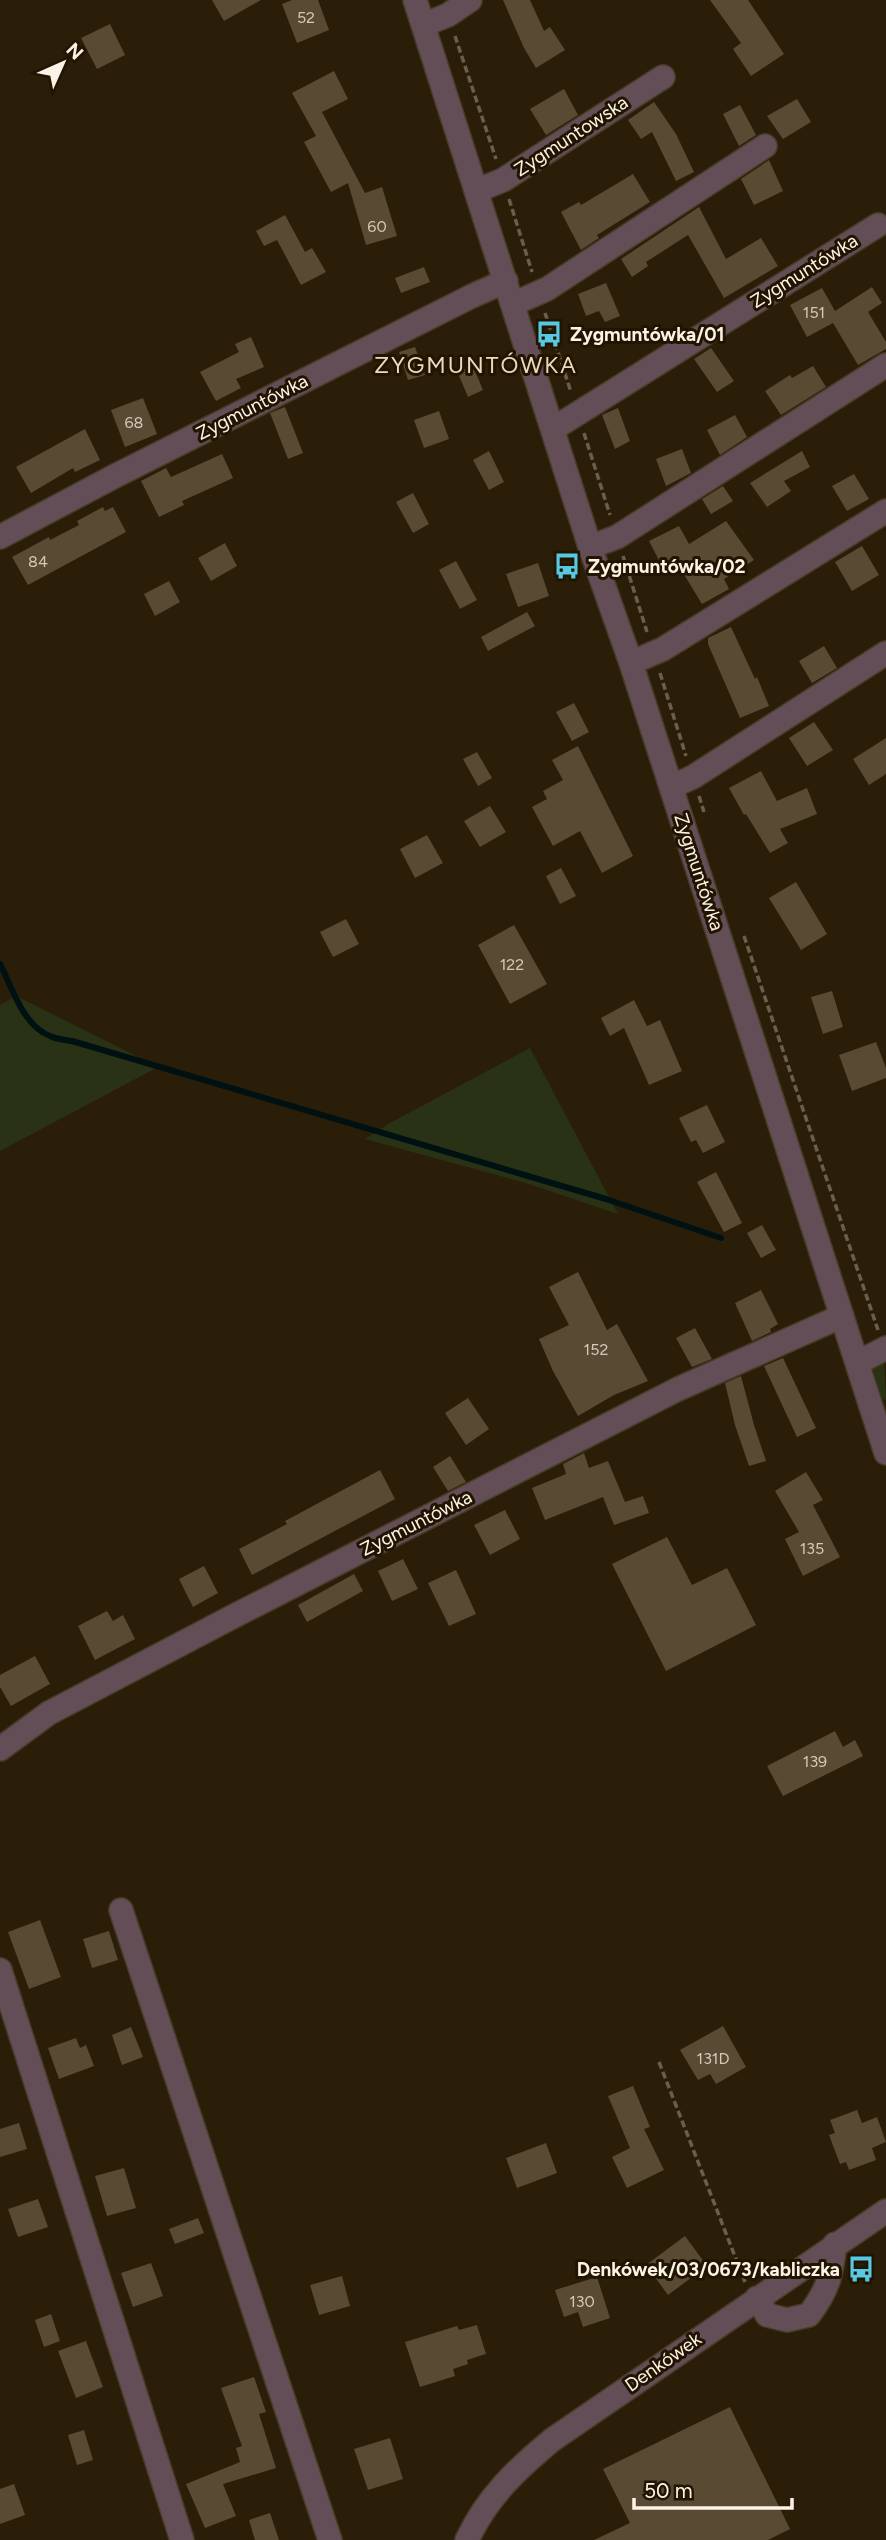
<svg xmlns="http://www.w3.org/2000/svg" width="886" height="2540" viewBox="0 0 886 2540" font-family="Figtree,sans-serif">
	<rect width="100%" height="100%" fill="#2b1e08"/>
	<!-- grass -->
	<path fill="#293214" d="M16,996L158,1067L0,1151V1005Z
		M530,1048L618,1214L529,1184L365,1139L390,1123Z
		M884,1359L886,1400L882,1399L872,1366Z"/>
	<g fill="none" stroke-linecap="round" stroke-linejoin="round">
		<!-- stream -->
		<path stroke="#001113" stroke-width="6" d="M0,964C12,987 23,1026 50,1036C56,1039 65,1040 72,1041L606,1199L721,1238"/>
	</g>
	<!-- building -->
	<path fill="#584a33" d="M212,0H261L224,21Z
		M292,0H318L329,30L297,43L282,4Z
		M503,0H530L544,31L550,27L565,50L536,68L524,48Z
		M710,0H748L784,54L751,76L733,49L741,43Z
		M110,24L125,55L97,69L81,38Z
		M334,71L348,99L322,112L365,193L382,187L397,236L366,245L348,183L331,192L304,142L316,136L292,93Z
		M564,89L578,115L546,135L530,109Z
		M797,99L811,122L783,139L767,116Z
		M654,102L676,134L694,172L676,181L652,132L641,139L628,120Z
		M740,105L756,135L739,146L723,114Z
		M769,160L783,191L754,205L741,179Z
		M633,174L650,202L597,235L599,238L581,250L561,212L579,202L581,205Z
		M699,207L726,259L761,238L778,266L724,298L688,235L646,262L648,266L632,277L621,259Z
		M285,215L305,252L312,248L326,272L301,285L277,240L264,246L256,231Z
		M424,267L430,282L401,293L395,278Z
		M606,283L620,316L605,322L599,311L586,316L578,294Z
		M872,287L882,303L868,312L886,342V349L858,365L833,323L807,337L790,305L822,288L835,311Z
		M251,337L264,367L236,379L241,388L216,401L200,372L239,352L235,344Z
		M415,347L425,375L408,380L399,352Z
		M711,348L734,381L717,392L694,359Z
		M472,364L483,390L468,397L457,371Z
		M813,366L826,387L781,415L765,391L790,375L792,378Z
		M143,398L157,434L125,447L111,410Z
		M285,407L303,453L288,459L270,413Z
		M618,408L630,441L615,449L602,415Z
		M439,411L449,439L424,448L414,420Z
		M735,415L747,437L720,455L707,430Z
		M85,429L100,460L75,472L73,468L31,493L16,467Z
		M682,449L691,473L666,486L656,459Z
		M489,451L504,482L489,490L473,460Z
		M802,451L810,467L784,481L791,491L767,507L750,483Z
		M222,454L233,478L182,501L184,505L159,517L141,481L166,468L171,477Z
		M854,474L869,499L847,511L832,486Z
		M723,486L733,501L711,514L702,499Z
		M413,493L429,524L413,533L396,502Z
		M103,507L105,511L113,507L126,532L28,585L12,557L49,537L50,540L79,525L77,521Z
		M726,521L754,560L724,579L729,589L702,604L677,563L664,570L649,541L679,526L689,544Z
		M225,543L237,566L211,581L198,558Z
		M862,546L879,575L852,591L835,562Z
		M456,561L477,600L460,609L439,570Z
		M538,563L549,596L518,607L506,574Z
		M169,581L180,602L155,616L144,594Z
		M527,612L535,626L488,651L481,637Z
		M731,627L755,679L757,677L769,706L740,718L708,644V638Z
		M824,646L837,668L812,683L799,661Z
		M574,703L589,732L572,741L556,712Z
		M814,722L833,750L807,766L789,738Z
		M886,738V774L869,785L853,759Z
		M578,746L633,856L602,873L580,831L553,846L532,807L547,799L543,791L563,780L552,760Z
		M477,752L492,778L478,786L463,759Z
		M761,771L777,801L807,788L817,814L780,829L788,843L770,853L746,814L744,815L729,788Z
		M490,806L506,832L480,847L464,821Z
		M427,835L443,863L415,878L400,849Z
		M561,868L576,896L560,904L546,876Z
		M796,882L827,934L801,950L769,898Z
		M346,919L359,944L333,957L320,932Z
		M514,925L547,984L510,1004L478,945Z
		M832,991L843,1027L823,1034L811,997Z
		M634,1000L647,1026L660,1020L682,1071L649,1085L624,1028L610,1036L601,1018Z
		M876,1042L886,1068V1078L852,1091L839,1055Z
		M707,1105L725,1142L703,1153L696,1140L691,1142L679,1118Z
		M716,1172L742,1223L724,1232L697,1182Z
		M762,1225L776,1250L761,1258L747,1233Z
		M578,1272L607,1330L617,1324L648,1381L614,1395L578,1416L553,1371L539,1339L569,1325L549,1287Z
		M761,1290L778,1324L770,1329L771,1332L752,1341L735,1303Z
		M695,1328L712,1359L692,1367L676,1338Z
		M783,1358L816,1428L797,1437L764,1366Z
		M741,1376L754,1425L766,1461L749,1466L735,1425L725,1383Z
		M468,1398L489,1429L466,1445L445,1413Z
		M584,1453L589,1468L608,1461L625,1502L643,1496L649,1513L614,1525L603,1497L545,1520L532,1488L566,1474L563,1464Z
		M450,1456L466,1482L448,1491L433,1467Z
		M380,1470L395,1499L252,1575L239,1549L287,1524L285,1521Z
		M806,1472L823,1500L813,1505L840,1557L803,1576L785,1539L799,1532L775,1491Z
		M505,1510L520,1539L490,1555L474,1525Z
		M667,1537L692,1585L727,1568L756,1625L666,1671L612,1564Z
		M403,1559L418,1589L392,1601L378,1571Z
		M204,1566L218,1593L193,1607L179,1579Z
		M456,1570L476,1614L449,1626L428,1583Z
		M354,1574L363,1591L307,1622L298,1605Z
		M107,1611L113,1621L123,1615L135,1639L95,1660L78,1626Z
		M35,1656L50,1684L11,1706L0,1687V1675Z
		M835,1731L843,1747L855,1740L863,1756L783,1796L767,1766Z
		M40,1920L61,1977L29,1989L8,1932Z
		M109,1931L118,1960L92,1968L83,1939Z
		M723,2026L746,2067L716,2084L710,2074L698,2080L680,2050Z
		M131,2027L143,2057L122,2065L112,2035Z
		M76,2038L80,2048L86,2045L94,2066L59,2079L48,2048Z
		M633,2086L650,2127L644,2129L664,2170L627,2188L612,2157L630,2148L608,2096Z
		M857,2110L862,2123L877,2117L886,2142L872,2148L876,2160L849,2170L846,2162L840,2164L829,2135L835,2133L830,2120Z
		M19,2123L27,2149L0,2157V2129Z
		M546,2143L557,2173L517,2188L506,2158Z
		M124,2168L136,2208L107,2216L95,2176Z
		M38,2199L48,2227L18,2237L8,2209Z
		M198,2218L204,2233L175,2244L169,2229Z
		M685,2236L707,2266L668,2295L646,2265Z
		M151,2263L163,2296L133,2307L121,2273Z
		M342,2276L350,2306L319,2315L310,2285Z
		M597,2277L610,2318L583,2327L578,2312L564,2317L555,2290Z
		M51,2314L60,2341L44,2347L35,2320Z
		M477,2325L486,2354L467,2360L468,2364L453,2369L455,2376L420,2387L405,2342L457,2326L459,2330Z
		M86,2341L103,2387L76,2398L58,2351Z
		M254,2377L266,2412L259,2414L276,2468L223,2484L236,2516L205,2528L186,2484L240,2462L236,2448L242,2446L221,2388Z
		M730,2407L790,2529L768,2540H594L630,2523L603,2469Z
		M84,2430L93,2460L77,2465L68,2435Z
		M390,2438L403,2479L368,2490L354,2449Z
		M14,2484L25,2515L0,2524V2489Z
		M270,2513L279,2540H255L249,2520Z"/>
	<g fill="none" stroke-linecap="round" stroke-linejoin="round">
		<!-- minor casing -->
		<g stroke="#483c27" stroke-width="26">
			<path id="minor" d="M415,0L590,547L631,663L886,1453
				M423,25L448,15L470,0
				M476,191L503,180L663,77
				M513,304L547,289L765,146
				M553,429L878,225
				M0,537L115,476L472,296L506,281
				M590,547L617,537L886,365
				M631,663L663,649L886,511
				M671,787L693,777L886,653
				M857,1363L886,1348
				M0,1749L49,1713L236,1615L678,1389L842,1316
				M121,1910L330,2540
				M0,1970L182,2540
				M757,2298L767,2315L787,2320L809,2315C829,2288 831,2276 835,2244
				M467,2540C487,2497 516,2470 552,2440L886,2211"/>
		</g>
		<!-- path -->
		<path stroke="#6b5f4c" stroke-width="3.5" stroke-dasharray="7 3.5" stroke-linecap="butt" d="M455,36L496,159
			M509,199L532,272
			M545,313L571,392
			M584,433L610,515
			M623,556L647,632
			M660,673L686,756
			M699,796L704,812
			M744,936L878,1330
			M659,2062L745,2282"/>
		<!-- minor -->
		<use href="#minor" stroke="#634e57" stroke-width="23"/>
	</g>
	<!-- icons -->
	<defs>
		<g id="bus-bare" transform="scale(2.1)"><path d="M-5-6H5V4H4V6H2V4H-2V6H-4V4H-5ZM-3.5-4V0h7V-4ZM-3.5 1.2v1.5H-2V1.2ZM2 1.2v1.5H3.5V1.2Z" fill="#57c9e2" stroke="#211501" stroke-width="2.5" paint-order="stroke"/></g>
	</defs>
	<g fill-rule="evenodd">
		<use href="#bus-bare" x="549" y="334"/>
		<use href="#bus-bare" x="567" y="566"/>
		<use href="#bus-bare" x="861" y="2269"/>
	</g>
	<g text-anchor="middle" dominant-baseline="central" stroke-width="6" stroke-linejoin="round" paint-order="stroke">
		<!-- number labels -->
		<g font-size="16" fill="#d3c9b9">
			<text x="306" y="17">52</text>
			<text x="377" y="226">60</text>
			<text x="814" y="312">151</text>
			<text x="134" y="422">68</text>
			<text x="38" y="561">84</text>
			<text x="512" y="964">122</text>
			<text x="596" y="1349">152</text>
			<text x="812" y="1548">135</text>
			<text x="815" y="1761">139</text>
			<text x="713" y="2058">131D</text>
			<text x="582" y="2301">130</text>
		</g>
		<!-- street labels -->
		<g font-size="19" fill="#fcf3e6" stroke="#211501">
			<text transform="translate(571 136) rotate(-33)">Zygmuntowska</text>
			<text transform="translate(804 271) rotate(-32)">Zygmuntówka</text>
			<text transform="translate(252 407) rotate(-27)">Zygmuntówka</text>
			<text transform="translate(699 872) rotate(72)">Zygmuntówka</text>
			<text transform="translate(416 1523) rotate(-27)">Zygmuntówka</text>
			<text transform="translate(663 2362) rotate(-35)">Denkówek</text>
		</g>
		<!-- poi labels -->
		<g font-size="19" font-weight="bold" fill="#fcf3e6" stroke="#211501" text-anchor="start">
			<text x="570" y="334">Zygmuntówka/01</text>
			<text x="588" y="566">Zygmuntówka/02</text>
			<text x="840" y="2269" text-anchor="end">Denkówek/03/0673/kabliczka</text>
		</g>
		<!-- quarter labels -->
		<g font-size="23" letter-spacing="2" fill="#ebdabf" stroke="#211501">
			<text x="476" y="365">ZYGMUNTÓWKA</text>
		</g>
	</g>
	<!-- north arrow -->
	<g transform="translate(63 63) rotate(45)" stroke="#211501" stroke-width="5" paint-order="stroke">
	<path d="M0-5L12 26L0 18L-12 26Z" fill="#fcf3e6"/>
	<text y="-10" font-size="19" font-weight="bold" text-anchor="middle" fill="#fcf3e6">N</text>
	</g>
	<!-- scale -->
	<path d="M634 2498v10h158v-10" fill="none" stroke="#fcf3e6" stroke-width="3.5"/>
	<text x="644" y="2498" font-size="21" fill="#fcf3e6" stroke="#211501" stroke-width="5" paint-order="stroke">50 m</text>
</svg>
